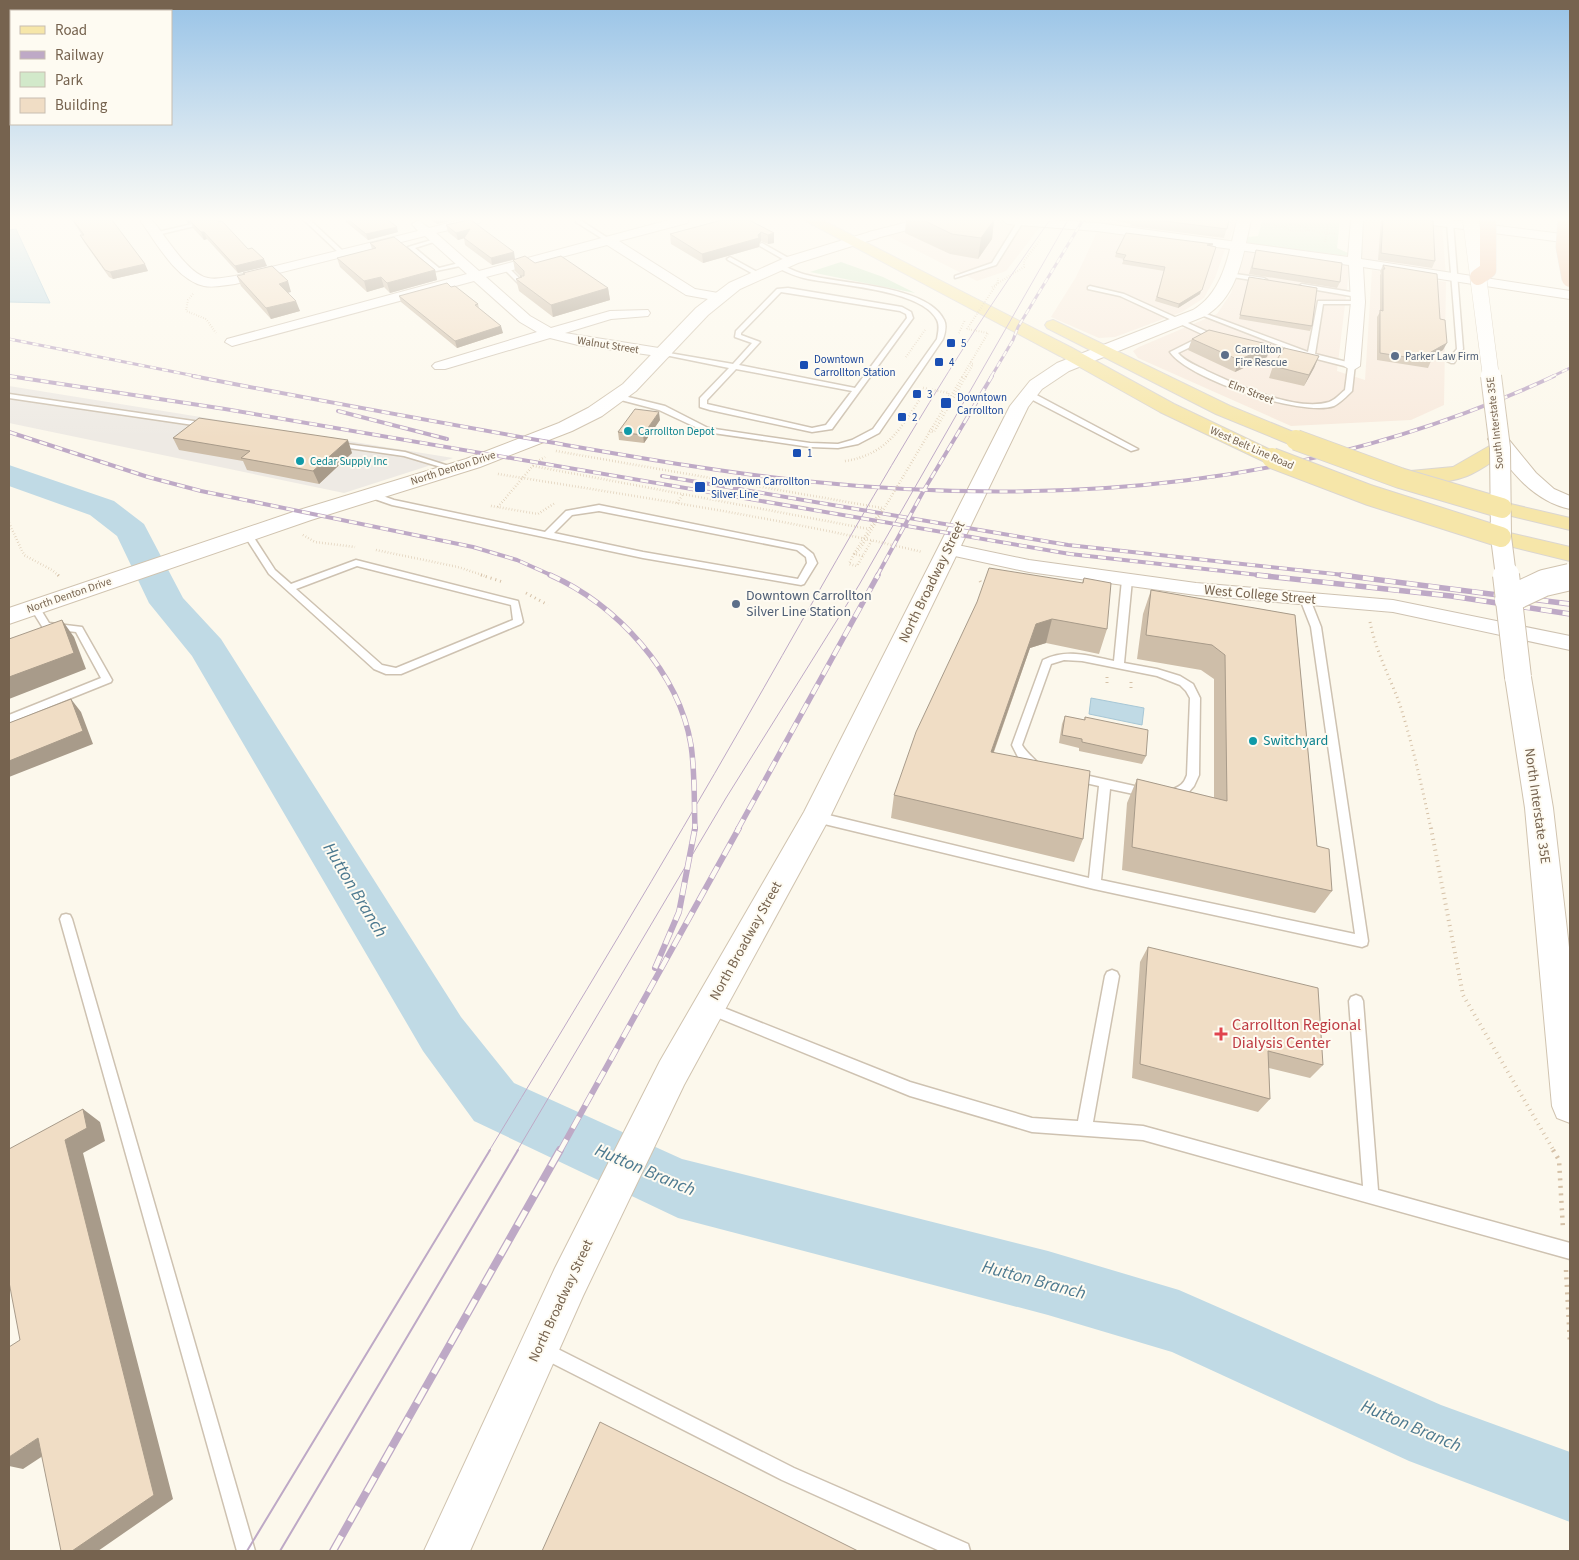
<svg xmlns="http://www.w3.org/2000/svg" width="1579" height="1560" viewBox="0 0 1579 1560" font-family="'Source Sans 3',sans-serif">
	<rect width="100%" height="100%" fill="#fcf8ec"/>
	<!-- commercial -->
	<path fill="#f8eadd" d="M940,220H1009L1040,227L1006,271L977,281L886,235Z
		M1099,220H1236L1228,244L1096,225Z
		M1360,220H1399L1442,226L1446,275L1359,261Z
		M1097,232L1225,249L1215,278L1204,298L1182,312L1115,337L1099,338L1051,317L1076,277Z
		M1244,248L1350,263L1337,371L1365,380L1372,270L1446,282L1444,405L1411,420L1291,426L1138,358L1133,351L1139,347L1217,314L1231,293Z"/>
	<!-- industrial -->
	<path fill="#eeeae4" d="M9,386L453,458L344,493L9,423Z"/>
	<!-- green -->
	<path fill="#d2e9ca" d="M1262,220H1340L1337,248L1348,253V256L1249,244L1246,241L1247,237L1258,236Z
		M841,262L883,277L915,293L810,272Z"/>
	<!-- water -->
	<path fill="#c0dae5" stroke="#a7c7d6" d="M16,229L50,303L9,302V230Z
		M1091,698L1144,708L1142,725L1089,714Z"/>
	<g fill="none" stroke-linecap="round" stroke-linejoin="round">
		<!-- river -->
		<path fill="#c0dae5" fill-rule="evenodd" d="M9,465L114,501L144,524L183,598L221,639L461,1017L514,1083L682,1159L1048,1251L1179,1290L1441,1405L1570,1452V1522L1409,1461L1172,1352L1048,1315L678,1218L474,1121L423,1051L192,656L149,603L117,536L90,515L9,486Z"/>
		<!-- lane casing -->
		<g stroke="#cec2b1" stroke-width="3">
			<path id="lane" d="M209,220H220L157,235L154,233Z
				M304,220H310L344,252V254H340Z
				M576,220H580L611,240L606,241L576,222Z
				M1018,221L1023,222L996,265L955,278V276L992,263Z
				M1450,221L1453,223L1463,349L1454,363H1451L1447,361L1457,349L1447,223Z
				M435,239L440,240L415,248L439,268L463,262L465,263V265L436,271L408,247Z
				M762,243L792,260L793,261L788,262L760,246V244Z
				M730,257L761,274L762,275L757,276L728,260L727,259Z
				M778,264C788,267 797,273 807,275C840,284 928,285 944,320C947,326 945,333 943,339L879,433L858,444L838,448L810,447L706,432L659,410L617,399L616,397L620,395L665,406L708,428L810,443L838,444L852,440L873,429L937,339C938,333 940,326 937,320C923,290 838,285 808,279C797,277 786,272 776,267L775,266Z
				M504,267H508L525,284V286H521L504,269Z
				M1228,273L1264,278L1267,280L1264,282L1226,276L1225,275Z
				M1302,284L1357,293L1360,295L1357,297L1300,287L1299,286Z
				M1090,286L1124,294L1210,333L1211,334L1207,339L1178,353C1184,361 1198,366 1207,371C1237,385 1296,412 1329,402C1335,400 1340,394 1345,390L1348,367L1309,357L1196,313L1201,312L1308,352L1318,301H1360L1361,302L1358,304H1323L1315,354L1355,364L1352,391C1347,396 1340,403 1334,406C1302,417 1188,379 1170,352L1204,335L1120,296L1088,289V287Z
				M788,288L902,307L911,312L913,318L832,429L812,432L710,410L700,407V398L729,368L665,355L663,354V352L733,364L752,343L735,337L736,331L777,289ZM781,292L900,311L906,314L907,318L855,388L739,365L760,342L741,335V333ZM736,369L852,391L826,425L812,428L707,404V400Z
				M1025,392H1031L1138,449L1131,451L1025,396Z
				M9,394L207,423L211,425L207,427L9,398Z
				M332,442L405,452L455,468L451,470L404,456L335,446L331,444Z
				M369,491L394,500L545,532L566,511L599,505L803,546L813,554L817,563L804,584L801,585L643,558L392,505L366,496L365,494ZM599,511L797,550L806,557L807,563L798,579L643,552L554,533L572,515Z
				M248,532L251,533L275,570L291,584L356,560L518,601L523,622L521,624L401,674H386L374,669L269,574L244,535ZM357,566L511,605L513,620L396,668L382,665L296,589Z
				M1127,577L1132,580L1124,663L1157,669L1180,676L1193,684L1200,698L1199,775L1194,786L1187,794L1171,799L1167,798L1165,795C1173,786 1182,790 1187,775L1190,698L1186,691L1180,685L1157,676L1082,661L1064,660L1051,664L1022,745C1028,755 1036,759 1042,768L1040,771H1032L1020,761L1012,745L1043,660C1068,648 1089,656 1114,661L1122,580Z
				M1305,596L1310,599L1321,627L1368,941L1367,945L1362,947L1094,889L816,822L812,820L810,817L812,814L816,812L1089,878L1099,786L1072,780L1070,777L1076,773L1148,789L1152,790L1154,793L1152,796L1148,797L1110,789L1101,880L1355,934L1311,627L1300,599Z
				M35,604L38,605L49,623L82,627L112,680L111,682L9,723V715L101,678L76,632L43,628L30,607Z
				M66,914L70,915L72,919L255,1551H237L60,919L62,915Z
				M1112,970L1117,972L1119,976L1093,1122L1143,1126L1363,1186L1349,1001L1351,997L1356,995L1361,997L1363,1001L1378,1190L1570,1243V1259L1143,1140L1032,1132L910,1096L704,1012L702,1008L704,1004L709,1002L910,1082L1032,1118L1078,1121L1105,976L1107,972Z
				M544,1342L794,1468L968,1544L970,1551H940L782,1480L538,1356L536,1350L538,1344Z"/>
		</g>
		<!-- street casing -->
		<g stroke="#cec2b1" stroke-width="2">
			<path id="street" d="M140,220H152C165,235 188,275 208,278C217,280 226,277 235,276L418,231L412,224L418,220L429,228L461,220H481L479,223L436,233L479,271L669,220H689L687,223L619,241L695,289L724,294L726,297L719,301L686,295L607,245L486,277L530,316L551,328L610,311L648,310L650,313L648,316L611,319L565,333L665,349L670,350L672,353L670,356L665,357L578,345L550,338L445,369H435L432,366L435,363L537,332L520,322L474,281L232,346L225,342L227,339L467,274L425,236L235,284C225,285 214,288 204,286C176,280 156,242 140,220Z
				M916,220H936L934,223L873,239L867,235L869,232Z
				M1002,220H1054L1097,223L1348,257L1351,220H1363L1361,259L1570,291V299L1363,267L1365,302L1360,366L1352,371L1344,366L1351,302L1349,265L1097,231L1008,224Z
				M1419,220H1452L1570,235V243L1425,224Z
				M948,543L1029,560L1196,583L1393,600L1570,636V650L1393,612L1196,595L1029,572L941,553L939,549L941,545Z"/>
		</g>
		<!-- secondary casing -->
		<g stroke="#d0c3af" stroke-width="2">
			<path id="secondary" d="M1237,220H1251C1243,255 1238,297 1205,316L1069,371L1042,389L1028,407L830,817L684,1085L583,1296L470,1551H424L555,1268L660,1061L804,812L1010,406L1030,381L1057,363L1193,310C1224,292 1229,252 1237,220Z
				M873,231L880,235L878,238L798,263L740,289L708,315L636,391L602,416L572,431L480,467L311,520L9,624V608L296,511L466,459L559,423L588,408L623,384L696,308L729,283L787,257Z
				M1498,433L1505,435L1536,473L1554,489L1570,496V509C1532,501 1509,469 1488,439L1491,435Z
				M1518,668L1527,671L1531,677L1553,808L1570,956V1123L1557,1118L1552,1106L1525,808L1505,677L1509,671Z"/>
		</g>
		<!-- primary casing -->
		<g stroke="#dbd6d1" stroke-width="2">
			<path id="primary" d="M804,220H822L1072,348L1174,404L1279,454L1282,458L1279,462H1265L1160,412L1060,356Z
				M1053,320L1230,406L1303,436L1306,440L1303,444H1289L1216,414L1047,328L1045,325L1047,322Z
				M1500,442L1507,444L1510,448L1507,452C1494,460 1480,471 1467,476C1449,483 1411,487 1393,482L1390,478L1393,474L1400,472L1453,467L1493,444Z
				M1502,502L1570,518V530L1495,512L1492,508L1495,504Z
				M1501,531L1570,547V561L1493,542L1490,537L1493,532Z"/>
		</g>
		<!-- path-far4 -->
		<path stroke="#d5c1a7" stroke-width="2" stroke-dasharray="0.5 2" stroke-linecap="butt" d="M1264,224L1286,227
			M1293,224L1308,228L1307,231H1292L1285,228L1286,225Z
			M1307,230L1336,234
			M1325,242L1329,220
			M992,287L1024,267V261L1041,239
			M193,294L188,300L186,311L206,319L216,333
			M959,333L965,320
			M906,357L925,330
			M966,377L973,364L970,363"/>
		<!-- path-far3 -->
		<path stroke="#d5c1a7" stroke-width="2.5" stroke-dasharray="0.5 2.5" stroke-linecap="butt" d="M923,388L949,393L948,396H951
			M929,431L934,432L966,376
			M556,451L882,508L854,554L863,556
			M845,461C887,455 902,427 923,394
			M533,466L869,529
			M498,474C640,497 782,518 922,552
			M677,503L683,494
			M491,506L538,514L555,503
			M498,507L536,462L545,457
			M9,523L24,555L52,570L59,576
			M303,535L315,542L355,547
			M376,550L458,567L485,576
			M854,554L849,564L857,566L872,540"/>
		<!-- path-far2 -->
		<path stroke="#d5c1a7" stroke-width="3" stroke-dasharray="1 4" stroke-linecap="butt" d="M58,575L60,577
			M481,575L503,582
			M980,581L982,585
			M526,593L548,605
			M1370,622C1376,652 1390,677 1400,705C1413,746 1422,787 1431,829
			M1107,677V686
			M1131,682V691"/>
		<!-- path-far1 -->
		<path stroke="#d5c1a7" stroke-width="4" stroke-dasharray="1 4.5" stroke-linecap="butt" d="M1431,828L1463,995L1554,1151"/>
		<!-- path -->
		<path stroke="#d5c1a7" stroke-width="4.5" stroke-dasharray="2 5.5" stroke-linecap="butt" d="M1553,1150L1559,1160L1563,1229
			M1566,1270L1570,1344"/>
		<!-- lane -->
		<use href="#lane" fill="#fff" fill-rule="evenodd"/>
		<!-- street -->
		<use href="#street" fill="#fff" fill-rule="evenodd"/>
		<!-- secondary -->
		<use href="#secondary" fill="#fff" fill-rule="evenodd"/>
		<!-- primary -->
		<use href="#primary" fill="#f6e6a9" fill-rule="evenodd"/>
		<!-- tram-far1 -->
		<path stroke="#bea9c6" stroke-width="1" d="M489,1151C576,1008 663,864 746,719C843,550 936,378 1050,220
			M517,1151L726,798L859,585L1068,220"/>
		<!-- tram -->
		<path stroke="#bea9c6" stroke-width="2" d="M247,1551L490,1150
			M280,1551L518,1150"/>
		<!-- rail-far4 casing -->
		<g stroke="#bea9c6" stroke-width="3">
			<path id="rail-far4" d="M9,339L200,377
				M9,376L15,377
				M991,377L1013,340L1018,327L1083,220
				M1551,377L1570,368"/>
		</g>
		<!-- rail-far3 casing -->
		<g stroke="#bea9c6" stroke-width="4">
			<path id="rail-far3" d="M9,376L225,409L1070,554L1268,576
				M193,376C310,399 426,420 543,441C630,456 717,472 804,481C1064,508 1315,487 1554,376
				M338,411L447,439
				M9,432L148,477L201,491L473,547L517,560L553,576
				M662,476L1068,545L1353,576
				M877,576L924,490L992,376"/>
		</g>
		<!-- rail-far2 casing -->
		<g stroke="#bea9c6" stroke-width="5.5">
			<path id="rail-far2" d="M550,575C616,604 679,672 691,745C695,772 694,802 695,829
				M1257,575L1451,596L1570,614
				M1341,575L1570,604
				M738,829L878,575"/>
		</g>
		<!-- rail-far1 casing -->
		<g stroke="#bea9c6" stroke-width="6">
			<path id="rail-far1" d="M655,968L679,912L695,828
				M560,1151L739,828"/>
		</g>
		<!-- rail casing -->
		<g stroke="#bea9c6" stroke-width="8">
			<path id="rail" d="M333,1551L560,1150"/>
		</g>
		<!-- rail-far4 -->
		<use href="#rail-far4" stroke="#fefbf2" stroke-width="2" stroke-dasharray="6" stroke-linecap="butt"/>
		<!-- rail-far3 -->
		<use href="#rail-far3" stroke="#fefbf2" stroke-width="2.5" stroke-dasharray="8" stroke-linecap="butt"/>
		<!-- rail-far2 -->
		<use href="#rail-far2" stroke="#fefbf2" stroke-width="4" stroke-dasharray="11" stroke-linecap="butt"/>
		<!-- rail-far1 -->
		<use href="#rail-far1" stroke="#fefbf2" stroke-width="4.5" stroke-dasharray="13" stroke-linecap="butt"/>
		<!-- rail -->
		<use href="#rail" stroke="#fefbf2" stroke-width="5.5" stroke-dasharray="17" stroke-linecap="butt"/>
		<!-- secondary-bridge-far2 casing -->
		<g stroke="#d0c3af" stroke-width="17" stroke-linecap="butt">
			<path id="secondary-bridge-far2" d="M1471,221L1491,377"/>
		</g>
		<!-- secondary-bridge-far1 casing -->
		<g stroke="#d0c3af" stroke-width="22" stroke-linecap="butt">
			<path id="secondary-bridge-far1" d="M1491,376L1500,448L1501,537L1506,576"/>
		</g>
		<!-- secondary-bridge casing -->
		<g stroke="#d0c3af" stroke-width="28" stroke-linecap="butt">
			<path id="secondary-bridge" d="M1506,575L1518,677
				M1508,600L1544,583L1570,577"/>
		</g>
		<!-- primary-bridge casing -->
		<g stroke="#dbd6d1" stroke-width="22" stroke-linecap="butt">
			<path id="primary-bridge" d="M1296,440L1400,478L1502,508
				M1272,458L1369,495L1501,537"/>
		</g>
		<!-- highway-bridge casing -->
		<g stroke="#dbd6d1" stroke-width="17" stroke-linecap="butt">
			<path id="highway-bridge" d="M1566,220L1564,247L1570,279
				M1478,277L1488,270V220"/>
		</g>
		<!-- path-bridge-far1 -->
		<path stroke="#d5c1a7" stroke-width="2" stroke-dasharray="0.5 2" stroke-linecap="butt" d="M962,377L988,333L967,329L998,282V278"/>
		<!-- path-bridge -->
		<path stroke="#d5c1a7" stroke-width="2.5" stroke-dasharray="0.5 2.5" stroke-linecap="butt" d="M854,554L860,549L963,376"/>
		<!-- secondary-bridge-far2 -->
		<use href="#secondary-bridge-far2" stroke="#fff" stroke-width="16"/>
		<!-- secondary-bridge-far1 -->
		<use href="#secondary-bridge-far1" stroke="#fff" stroke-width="20"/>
		<!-- secondary-bridge -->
		<use href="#secondary-bridge" stroke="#fff" stroke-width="26"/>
		<!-- primary-bridge -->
		<use href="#primary-bridge" stroke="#f6e6a9" stroke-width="20"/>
		<!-- highway-bridge -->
		<use href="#highway-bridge" stroke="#f2c6a7" stroke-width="16"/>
	</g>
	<!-- wall -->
	<path fill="#cebea9" d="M72,220H112L148,271L113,279L109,277L84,242L80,235H82Z
		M185,220H217L267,266L238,273L207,239L204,240L193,228L191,222L188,223Z
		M345,220H388L398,232L368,240L346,222Z
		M431,220H453L437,224Z
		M722,220L774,233V243L768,244L761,241L759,244V247L703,263L671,244L670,234Z
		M906,220H994L992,239L978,259L950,254L905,233Z
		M1110,220H1229L1224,238L1130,226L1131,224Z
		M1381,220H1424L1435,261L1432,268L1378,260Z
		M446,225L515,259L535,263L608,288L610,300L553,317L519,291L516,279L521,278V277L515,271L513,260L492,265L465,245L464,238L458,240L448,232Z
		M370,243L435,270L437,280L390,293L384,287L367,292L340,267L337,258L372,249Z
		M1213,244L1200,294L1178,308L1155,301L1164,271L1122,264L1124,259L1115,257L1116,253Z
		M1256,250L1340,282L1337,288L1249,274Z
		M1383,265L1440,319L1443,350L1431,357V361L1428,368L1377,360V317L1380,312V275L1381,273L1380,272Z
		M243,273L291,292H288L300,311L271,319L241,286L237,276L244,275Z
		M1248,281L1312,326L1310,331L1239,319Z
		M451,287L478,304L479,308L503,333L457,348L401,302L399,296Z
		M1192,339L1267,357L1235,372L1188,350Z
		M1319,356L1314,368L1304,386L1269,378L1273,366Z
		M660,420L644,443L619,440L618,432Z
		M173,438L352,453L319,484L247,470L243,461L179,450Z
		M1084,578L1107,629L1099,654L1046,643L1030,648L994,752L1083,839L1074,862L891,818L894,795L977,602L1082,583Z
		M1151,590L1295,615L1317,846L1332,891L1315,913L1122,870L1127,803L1137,779L1214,798V679L1201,670L1137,659L1143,614Z
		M1065,716L1084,720L1085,717L1146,756L1142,764L1079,751V748L1059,743L1062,724Z
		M1148,947L1323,1065L1310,1078L1269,1068L1270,1099L1258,1112L1132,1078L1140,962Z"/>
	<!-- shaded-wall -->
	<path fill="#a89b8a" d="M187,220H202L188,223Z
		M436,220H453L437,224Z
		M994,220L992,239L978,259L981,238Z
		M397,227L398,232L368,240L366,234Z
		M470,229L472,236L458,240L456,233Z
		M201,232H204L207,239L204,240Z
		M761,232V241L759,244V247L703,263L702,254L758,235Z
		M774,233V243L768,244V235Z
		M1216,247L1200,294L1178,308L1179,304Z
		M514,252L515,259L492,265L491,258Z
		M264,259L267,266L238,273L235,266Z
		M145,264L148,271L113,279L110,272Z
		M435,270L437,280L390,293L387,283Z
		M381,277L384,287L367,292L364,281Z
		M288,281L291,292L283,294L279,284Z
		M608,288L610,300L553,317L551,305Z
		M296,301L300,311L271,319L266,308Z
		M501,326L503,333L457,348L455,341Z
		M1447,343L1443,350L1427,359L1431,352Z
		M1271,345L1267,357L1235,372L1239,360Z
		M1319,356L1314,368L1304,386L1309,375Z
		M659,412L660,420L644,443L643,435Z
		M348,440L352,453L319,484L313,471Z
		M1052,619L1046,643L1030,648L985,776L991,752L1036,624Z
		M62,620L74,637L86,669L9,699V677Z
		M71,699L81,712L93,744L9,777V761Z
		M83,1109L100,1122L105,1141L83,1153L173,1499L98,1551H72L65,1140Z
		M38,1438L61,1444L23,1469L9,1466V1457Z"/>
	<!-- building -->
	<path fill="#f0ddc5" stroke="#a89b8a" d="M73,220H112L145,264L110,272L105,270L80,235H84Z
		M196,220H217L219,222L222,221L248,249L252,248L264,259L235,266L204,232H201L190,221Z
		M349,220H388L397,227L366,234Z
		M469,220H471L514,252L491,258L464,238L470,229L456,233L446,225Z
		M722,220H749L774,233L768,235L761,232L758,235L759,238L702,254L670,234Z
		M923,220H994L981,238L952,234Z
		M1156,220H1229L1227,229Z
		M1383,220H1424L1433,221L1435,261L1381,253Z
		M1126,233L1213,244L1207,245L1216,247L1202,290L1179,304L1157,297L1165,267L1123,260L1126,255L1116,253Z
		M394,237L435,270L387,283L381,277L364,281L337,258L376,248L370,243Z
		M1256,250L1342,263L1340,282L1252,268Z
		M525,256L535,263L561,256L608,288L551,305L516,279L522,277L520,276H524V271L513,260Z
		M1383,265L1437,274L1440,319L1445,320L1447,343L1431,352V361L1380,353V310L1383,311V269H1385Z
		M272,266L288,281L279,284L296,301L266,308L237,276L245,274L243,273Z
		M1249,277L1317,288L1312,326L1240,315Z
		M447,283L451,287L455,286L478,304L475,305L501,326L455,341L399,296Z
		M1209,330L1271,345L1239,360L1192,339Z
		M1284,348L1319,356L1309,375L1273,366Z
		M635,409L659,412L643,435L618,432Z
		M199,418L348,440L313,471L241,458L250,451L173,438Z
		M989,568L1083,583L1084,578L1111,583L1107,629L1052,619L1036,624L991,752L1090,771L1083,839L894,795L916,732L977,602Z
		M1151,590L1295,615L1317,846L1329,849L1332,891L1132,847L1137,779L1227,801L1225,655L1212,645L1146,635Z
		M62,620L74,653L9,677V639Z
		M71,699L83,731L9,761V723Z
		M1065,716L1085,720V717L1148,730L1146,756L1082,742V739L1062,735Z
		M1148,947L1318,988L1323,1065L1268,1051L1270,1099L1140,1064Z
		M83,1109L87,1128L65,1140L154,1495L72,1551H61L38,1438L9,1457V1347L20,1340L9,1282V1149Z
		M600,1422L858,1551H542Z"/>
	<!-- sky -->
	<linearGradient id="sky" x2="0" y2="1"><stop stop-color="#98c3e7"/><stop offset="0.5" stop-color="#fefcf6"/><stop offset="1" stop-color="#fefcf6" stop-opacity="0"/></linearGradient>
	<rect width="1579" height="438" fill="url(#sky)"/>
	<!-- markers -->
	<g fill="#1a4fb4" stroke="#fefbf2" stroke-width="2">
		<rect x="946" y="338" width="10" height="10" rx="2.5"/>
		<rect x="934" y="357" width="10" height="10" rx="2.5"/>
		<rect x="799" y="360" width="10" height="10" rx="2.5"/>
		<rect x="912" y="389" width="10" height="10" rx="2.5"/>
		<rect x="940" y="397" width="12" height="12" rx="2.5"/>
		<rect x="897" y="412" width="10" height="10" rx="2.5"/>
		<rect x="792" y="448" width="10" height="10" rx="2.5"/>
		<rect x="694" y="481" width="12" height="12" rx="2.5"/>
	</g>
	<g fill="#5c6f8a" stroke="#fefbf2" stroke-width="2">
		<circle cx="1225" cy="355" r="5"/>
		<circle cx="1395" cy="356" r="5"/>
		<circle cx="736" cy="604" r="5"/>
	</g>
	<g fill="#0f9aa8" stroke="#fefbf2" stroke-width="2">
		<circle cx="628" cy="431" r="5"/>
		<circle cx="300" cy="461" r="5"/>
		<circle cx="1253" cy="741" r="5"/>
	</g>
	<path fill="#e0444e" stroke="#fefbf2" stroke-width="2" d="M1218.5 1026.5h5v5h5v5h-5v5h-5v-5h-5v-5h5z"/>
	<g text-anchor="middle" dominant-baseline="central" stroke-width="4" stroke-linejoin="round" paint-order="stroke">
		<!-- far-transit labels -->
		<g font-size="11" fill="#164399" stroke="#fefbf2" text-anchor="start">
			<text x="961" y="343">5</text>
			<text x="814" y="359">Downtown<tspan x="814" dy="13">Carrollton Station</tspan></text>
			<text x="949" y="362">4</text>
			<text x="927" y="394">3</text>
			<text x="957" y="397">Downtown<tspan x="957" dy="13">Carrollton</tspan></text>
			<text x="912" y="417">2</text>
			<text x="807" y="453">1</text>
			<text x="711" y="481">Downtown Carrollton<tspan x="711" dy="13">Silver Line</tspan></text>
		</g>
		<!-- far-street labels -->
		<g font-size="11" fill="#76634f" stroke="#fefbf2">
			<text transform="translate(608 345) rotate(9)">Walnut Street</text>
			<text transform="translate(1251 392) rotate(21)">Elm Street</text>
			<text transform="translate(1495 423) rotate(-96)">South Interstate 35E</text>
			<text transform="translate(1252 448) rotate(24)">West Belt Line Road</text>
			<text transform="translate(453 468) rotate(-18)">North Denton Drive</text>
			<text transform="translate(69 595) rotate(-19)">North Denton Drive</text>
		</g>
		<!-- far-service labels -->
		<g font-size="11" fill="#4e5e75" stroke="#fefbf2" text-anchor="start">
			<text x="1235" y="349">Carrollton<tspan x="1235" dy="13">Fire Rescue</tspan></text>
			<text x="1405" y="356">Parker Law Firm</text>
		</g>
		<!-- far-culture labels -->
		<g font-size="11" fill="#0d838f" stroke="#fefbf2" text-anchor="start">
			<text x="638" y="431">Carrollton Depot</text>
			<text x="310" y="461">Cedar Supply Inc</text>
		</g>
		<!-- street labels -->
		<g font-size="14" fill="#76634f" stroke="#fefbf2">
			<text transform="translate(932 582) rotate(-64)">North Broadway Street</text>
			<text transform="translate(1260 595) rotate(5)">West College Street</text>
			<text transform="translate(1537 806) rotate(82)">North Interstate 35E</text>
			<text transform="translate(746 941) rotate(-61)">North Broadway Street</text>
			<text transform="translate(561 1301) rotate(-65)">North Broadway Street</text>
		</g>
		<!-- service labels -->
		<g font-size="14" fill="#4e5e75" stroke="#fefbf2" text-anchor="start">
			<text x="746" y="596">Downtown Carrollton<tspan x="746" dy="16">Silver Line Station</tspan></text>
		</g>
		<!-- culture labels -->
		<g font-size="14" fill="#0d838f" stroke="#fefbf2" text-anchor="start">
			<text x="1263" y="741">Switchyard</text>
		</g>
		<!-- near-health labels -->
		<g font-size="16" fill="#be3a42" stroke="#fefbf2" text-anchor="start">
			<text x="1232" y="1025">Carrollton Regional<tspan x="1232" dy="18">Dialysis Center</tspan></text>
		</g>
		<!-- near-water labels -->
		<g font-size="18" font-style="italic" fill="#4c798f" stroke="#fefbf2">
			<text transform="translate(355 890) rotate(59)">Hutton Branch</text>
			<text transform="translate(645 1170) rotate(23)">Hutton Branch</text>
			<text transform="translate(1034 1280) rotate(15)">Hutton Branch</text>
			<text transform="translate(1411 1426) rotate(23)">Hutton Branch</text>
		</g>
	</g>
	<!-- border -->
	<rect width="1579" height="1560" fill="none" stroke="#76634f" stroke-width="20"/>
	<!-- legend -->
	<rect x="10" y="10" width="162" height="115" fill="#fefbf2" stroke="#c8beb1"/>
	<rect x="20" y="26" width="25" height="8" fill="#f6e6a9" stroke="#c8beb1"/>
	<text x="55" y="35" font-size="15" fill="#76634f">Road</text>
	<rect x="20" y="51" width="25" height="8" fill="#bea9c6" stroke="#c8beb1"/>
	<text x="55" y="60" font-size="15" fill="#76634f">Railway</text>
	<rect x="20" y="72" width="25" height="15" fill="#d2e9ca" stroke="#c8beb1"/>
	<text x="55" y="85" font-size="15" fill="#76634f">Park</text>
	<rect x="20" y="98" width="25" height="15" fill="#f0ddc5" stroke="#c8beb1"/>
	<text x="55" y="110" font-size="15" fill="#76634f">Building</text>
</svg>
